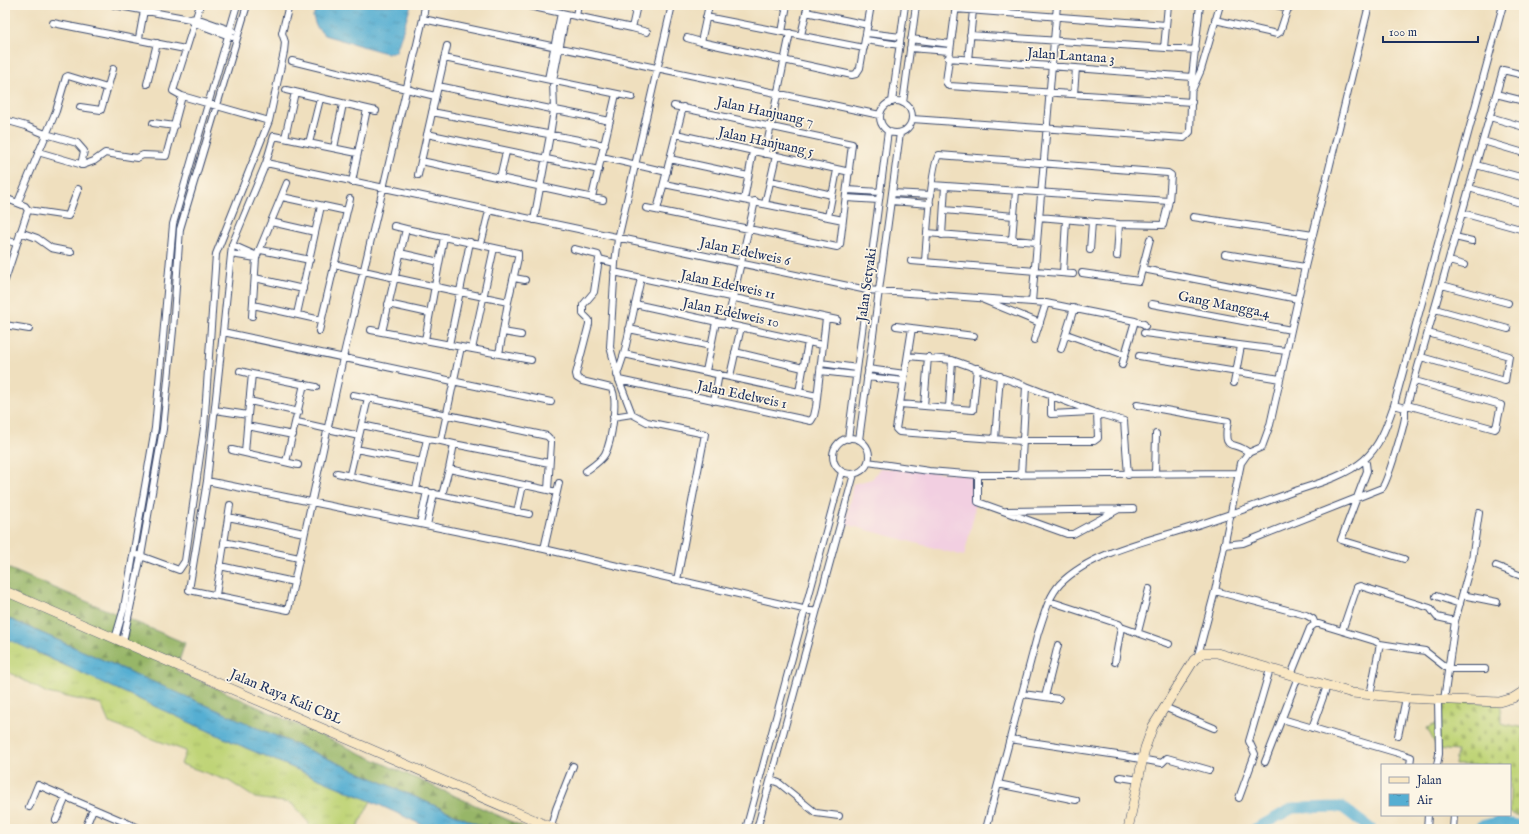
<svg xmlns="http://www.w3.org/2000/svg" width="1529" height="834" viewBox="0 0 1529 834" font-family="'IM FELL English',serif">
	<defs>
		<pattern id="grass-tufts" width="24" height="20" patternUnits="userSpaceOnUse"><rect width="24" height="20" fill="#bfd477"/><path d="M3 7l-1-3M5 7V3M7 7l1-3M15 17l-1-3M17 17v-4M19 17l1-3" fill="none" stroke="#a4b669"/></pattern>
		<pattern id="forest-firs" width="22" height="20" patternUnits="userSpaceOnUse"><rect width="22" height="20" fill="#97b668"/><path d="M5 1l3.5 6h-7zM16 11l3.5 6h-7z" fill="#7a9459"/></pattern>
		<pattern id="cemetery-stones" width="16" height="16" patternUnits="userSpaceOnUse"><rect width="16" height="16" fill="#bfd477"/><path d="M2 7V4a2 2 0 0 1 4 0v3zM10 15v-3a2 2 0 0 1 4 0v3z" fill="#a4b669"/></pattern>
		<pattern id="water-ripples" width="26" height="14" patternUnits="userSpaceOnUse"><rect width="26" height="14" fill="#55aed2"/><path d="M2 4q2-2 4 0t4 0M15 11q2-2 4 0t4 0" fill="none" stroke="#468eae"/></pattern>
	</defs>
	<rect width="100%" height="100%" fill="#fcf5e5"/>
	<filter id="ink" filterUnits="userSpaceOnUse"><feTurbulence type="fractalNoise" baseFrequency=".025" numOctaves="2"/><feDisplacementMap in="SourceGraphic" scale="8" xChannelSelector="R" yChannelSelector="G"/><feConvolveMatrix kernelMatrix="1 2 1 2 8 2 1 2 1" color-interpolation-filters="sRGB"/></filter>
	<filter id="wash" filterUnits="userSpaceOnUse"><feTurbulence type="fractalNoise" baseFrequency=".012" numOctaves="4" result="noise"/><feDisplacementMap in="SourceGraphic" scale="16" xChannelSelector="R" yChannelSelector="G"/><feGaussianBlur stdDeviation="0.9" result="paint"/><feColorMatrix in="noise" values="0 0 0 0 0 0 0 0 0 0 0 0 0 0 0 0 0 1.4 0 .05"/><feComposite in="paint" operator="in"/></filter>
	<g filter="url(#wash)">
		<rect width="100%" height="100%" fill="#efdfbe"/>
		<!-- built -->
		<path fill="#f2cfe1" d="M880,468L977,475L974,515L964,556L845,524L853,484L872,479Z"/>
		<!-- grass -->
		<path fill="url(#grass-tufts)" stroke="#6d826a" d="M5,638L246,748L371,801L356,829H308L309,823L291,803L255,798L229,781L181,764L186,751L109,723L101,704L47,693L5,670Z"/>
		<!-- forest -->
		<path fill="url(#forest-firs)" stroke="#597263" d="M5,567L185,643L176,670L528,829H488L5,617Z"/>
		<!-- cemetery -->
		<path fill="url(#cemetery-stones)" stroke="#6d826a" d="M1440,700L1501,704V723L1524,728V818L1510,813V765H1455L1457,751L1438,749L1427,728L1441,722Z"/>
		<!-- water -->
		<path fill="url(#water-ripples)" stroke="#386e98" d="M318,5H411L396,52L386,53L324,35L316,26L313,17Z
			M5,617L488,829H431L371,801L246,748L5,638Z"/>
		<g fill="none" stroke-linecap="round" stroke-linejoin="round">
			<!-- river -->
			<path stroke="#55aed2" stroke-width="11" d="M1255,829L1293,808L1342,807L1371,829
				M1480,829L1481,826L1497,822L1524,826"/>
		</g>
	</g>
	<g filter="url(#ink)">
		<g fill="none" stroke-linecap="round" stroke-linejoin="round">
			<!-- street casing -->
			<g stroke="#3b496c" stroke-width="8">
				<path id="street" d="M114,5L190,19L196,18L233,31
					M200,5L173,91L182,96L269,121L284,52L285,42L282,33L289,5
					M425,5L423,19L880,115
					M524,5L632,28L637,5
					M672,5L618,239L615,263L610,347L619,380L632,414L647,422L705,434L677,580
					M709,5L701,42L852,75L856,74L860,68L871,5
					M776,5L787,7
					M956,5L946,82L949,86L1192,102
					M1276,5L1289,8
					M955,9L1166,25
					M806,12L868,25
					M576,16L578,5
					M706,17L864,48
					M1215,20L1277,34L1280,32L1289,5
					M192,22L232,37
					M53,23L185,49
					M632,28L647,32
					M782,32L787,5
					M867,33L901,37
					M801,35L808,5
					M970,35L1196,50
					M139,38L145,5
					M687,38L701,42
					M911,39L950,44
					M865,40L900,45
					M910,48L949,51
					M1164,48L1168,5
					M444,58L632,97
					M948,58L1192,77
					M968,60L973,10
					M292,61L435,96
					M548,79L561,13
					M147,84L157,43
					M438,86L610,121
					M1193,88L1201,70L1220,5
					M286,90L376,111
					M1074,94L1076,68
					M1496,94L1524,101
					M880 117a16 16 0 1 1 32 0a16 16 0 1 1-32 0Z
					M892,102L905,5
					M903,103L916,5
					M80,107L101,110L113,69
					M432,112L605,145
					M1490,117L1524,127
					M912,119L1184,138L1190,132L1192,77L1200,5
					M5,120L26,126L45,134
					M153,123L175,126
					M46,134L77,143L84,151L81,165
					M427,134L599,170
					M676,134L850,172
					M285,138L295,92
					M1483,141L1524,153
					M309,143L320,99
					M334,148L343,104
					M38,152L83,165L94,161L105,153L137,158L143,155L166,156L182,96
					M765,154L790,33
					M602,157L667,172
					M670,159L748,176
					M421,161L603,200
					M266,163L274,136L357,153
					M1476,165L1524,178
					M418,175L447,46
					M500,178L506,152
					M771,181L832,195
					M352,182L367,109
					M664,184L843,220
					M932,185L1169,201
					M1469,188L1524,204
					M847,190L880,192
					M892,193L931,195
					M282,197L347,211L319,331
					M592,197L616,94
					M5,198L25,206L28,210L5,280
					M846,198L879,200
					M744,200L753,151
					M891,201L930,204
					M18,202L56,111L66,77L68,76L107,88
					M765,204L776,156
					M646,208L837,247L840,245L852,144L674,106
					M28,210L68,216L78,189
					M657,210L683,107
					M944,210L1014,216
					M347,211L350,199
					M1462,213L1524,230
					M828,217L837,170
					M1193,217L1313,235
					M534,220L550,135L554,110L553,81L566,14
					M271,222L315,232
					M394,226L406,229
					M20,232L37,238L51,248L71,252
					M927,233L1037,242
					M942,235L945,186
					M1455,237L1472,241
					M5,240L16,243
					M1012,240L1016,191
					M481,244L489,211
					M232,245L257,256
					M574,249L598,255L599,259L615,263
					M261,250L310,260
					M1090,250L1092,222
					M400,253L439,262
					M231,254L256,258
					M1225,254L1305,267
					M1117,256L1119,224
					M911,261L1073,274
					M1449,261L1464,265
					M925,262C926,247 931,161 939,155L1168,173L1171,175L1169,201L1163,225L1119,224L1039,217
					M334,264C392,278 450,290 508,302L518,258V253L406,229L382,332
					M1143,269L1298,299
					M614,272L837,320
					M1063,273L1066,220
					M1082,273L1139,281L1150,239
					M255,278L303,289
					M514,278L525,280
					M1442,285L1508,303
					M984,300L1040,323
					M1032,302L1057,5
					M388,304L429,313
					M635,304L822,345
					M1152,304L1291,330
					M253,305L321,320
					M1435,309L1508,329
					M297,314L321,206
					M252,316L256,258L287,183
					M727,324L755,201
					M5,325L29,329
					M896,326L974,336
					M912,328L896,429L899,432L1022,441H1094L1098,438L1097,413
					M629,329L711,346
					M371,330L531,360
					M223,332L207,481L189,590L288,610L343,358L423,19
					M503,332L521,335
					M1144,333L1286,351
					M1066,334L1125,355
					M425,340L444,237
					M1034,340L1046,303
					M449,345L470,242
					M472,349L494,248
					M1061,349L1074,308
					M735,352L803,368
					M499,354L508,302
					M624,354L817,396
					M908,356L952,360L1026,386L1093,412L1124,421L1128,475
					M1139,356L1280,379
					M1421,357L1505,381L1509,356L1428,333
					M821,363L857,368
					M1122,365L1135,321
					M868,369L905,374
					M706,371L716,322
					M820,371L856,375
					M252,374L316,387
					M617,375L624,354L641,278
					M730,376L741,327
					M867,377L904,381
					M619,380L811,421L814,416L816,407L826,318
					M1234,383L1241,346
					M799,392L808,342
					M353,395L368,398
					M1051,395V414L1091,412
					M249,401L299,412
					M714,401L719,374
					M551,402L223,332L232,245L266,163L867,290L1046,303L1135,321L1144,324L1145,326
					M900,404L973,410L977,368
					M1137,405L1228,421C1222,454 1233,439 1249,453
					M1394,405L1405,408L1407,405L1503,70L1524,75
					M1407,405L1495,429L1496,428L1501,405L1415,381
					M924,406L928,357
					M949,408L952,360
					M215,410L248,415L252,374L240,371
					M613,417L632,414
					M297,422L359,436L368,398L547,436L551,440V443L548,490
					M362,425L427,439
					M247,426L293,435
					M833 456a18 18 0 1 1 36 0a18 18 0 1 1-36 0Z
					M848,439L888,131
					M995,439L1000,376
					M859,440L900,133
					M454,444L441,441L461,347
					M356,449L422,462
					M232,450L245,453L248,415
					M245,453L298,465
					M1364,461L1366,463L1367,471L1341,540L1404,559
					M286,462L304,384
					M868,462L929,471L978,475L1239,473
					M549,463L454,444L449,469L557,492
					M586,471C593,466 601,461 605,454C611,443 619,398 611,388L582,381L577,378L576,374L589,324V320L583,314V305L594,292L599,259
					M337,473L529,514
					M350,474L359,436
					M1155,474L1156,434
					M978,475V502L1067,534H1073L1119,509
					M1021,475L1026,386
					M207,481L544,549L816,612
					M416,489L427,439L441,441
					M442,495L449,469
					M1007,511L1133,509
					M517,512L523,485
					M228,517L304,533
					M420,524L427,491
					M427,525L434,493
					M224,542L299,558
					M1224,545L1243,543L1382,488C1387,483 1404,426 1405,417C1405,414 1405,410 1405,408
					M544,549L559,483
					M138,555L179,570L185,561L204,428L216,254L269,121
					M220,566L294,582
					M1496,566L1524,577
					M1215,591L1306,615L1313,619L1315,624
					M216,595L230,505
					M1462,595L1497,602
					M1436,596L1460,604
					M1049,601L1119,624L1121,627L1115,662
					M1121,627L1169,644
					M1342,631L1357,587L1360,586L1430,608L1437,617L1455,621
					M1138,632L1149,589
					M115,639L124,608L155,428L173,224L237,5
					M123,642L141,556L163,429L173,330L180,229L247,5
					M1380,644L1425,651L1448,669H1485
					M1198,655L1215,591L1241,463L1248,453L1262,447L1270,425L1305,267L1369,5
					M1291,675L1310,628L1315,624H1319L1375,641L1380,644L1370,695
					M1023,694L1059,699
					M1045,697L1058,645
					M1444,700L1455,621L1472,559L1479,513
					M1164,707L1214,728
					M1282,719L1405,755L1411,757L1410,765
					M1312,728L1327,686
					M1398,736L1406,698
					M1010,739L1124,756L1162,763L1167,758L1209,770
					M1265,762L1298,677
					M1437,765L1439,754L1438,700
					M1120,777L1139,780
					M771,780L779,783L816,813L839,816
					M998,784L1076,800
					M1239,798L1255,754L1249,741L1270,669
					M29,807L38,785L141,829
					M56,820L66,797
					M87,824L93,809
					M551,827L556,809L573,766
					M93,828L99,829
					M746,829L842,472
					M757,829L854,474
					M986,829L1038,633C1044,616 1048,597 1060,584C1091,552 1151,540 1192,527C1228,515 1263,503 1298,490C1320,483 1347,475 1364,460C1380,446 1387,425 1394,405L1503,5
					M1427,829L1428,815
					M1453,829L1454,815"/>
			</g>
			<!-- secondary casing -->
			<g stroke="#3b496c" stroke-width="10">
				<path id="secondary" d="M5,591L555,829
					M1128,829L1145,748L1153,726L1194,660L1203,653H1217L1352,693L1406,698L1499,702L1513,698L1524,691"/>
			</g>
			<!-- street -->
			<use href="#street" stroke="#fff" stroke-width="6"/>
			<!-- secondary -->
			<use href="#secondary" stroke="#f9e7c3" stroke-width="9"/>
		</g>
	</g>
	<g text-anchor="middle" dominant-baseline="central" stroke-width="3.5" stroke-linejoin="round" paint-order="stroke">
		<!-- street labels -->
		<g font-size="14" fill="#1b2f5e" stroke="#fcf5e5">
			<text transform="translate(1071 56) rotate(4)">Jalan Lantana 3</text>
			<text transform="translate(765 112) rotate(12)">Jalan Hanjuang 7</text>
			<text transform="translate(766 142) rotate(12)">Jalan Hanjuang 5</text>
			<text transform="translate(745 252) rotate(12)">Jalan Edelweis 6</text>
			<text transform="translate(728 285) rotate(12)">Jalan Edelweis 11</text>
			<text transform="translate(867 285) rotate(-82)">Jalan Setyaki</text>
			<text transform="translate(1224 305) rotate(11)">Gang Mangga.4</text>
			<text transform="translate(731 313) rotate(12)">Jalan Edelweis 10</text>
			<text transform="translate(742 395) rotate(12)">Jalan Edelweis 1</text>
			<text transform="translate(286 697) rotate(23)">Jalan Raya Kali CBL</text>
		</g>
	</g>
	<!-- margin -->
	<rect width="1529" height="834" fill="none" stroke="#fcf5e5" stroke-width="20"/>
	<!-- legend -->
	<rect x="1381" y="764" width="130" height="52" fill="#fcf5e5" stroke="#a2a6af"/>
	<rect x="1389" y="777" width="20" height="6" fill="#f9e7c3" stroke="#a2a6af"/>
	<text x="1417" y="784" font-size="12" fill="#1b2f5e">Jalan</text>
	<rect x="1389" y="794" width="20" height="12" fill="url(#water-ripples)" stroke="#a2a6af"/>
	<text x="1417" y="804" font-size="12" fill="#1b2f5e">Air</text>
	<!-- scale -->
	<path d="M1383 36v6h95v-6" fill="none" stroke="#1b2f5e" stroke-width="2"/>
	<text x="1389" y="36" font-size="12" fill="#1b2f5e" stroke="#fcf5e5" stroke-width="3" paint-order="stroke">100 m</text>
</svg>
